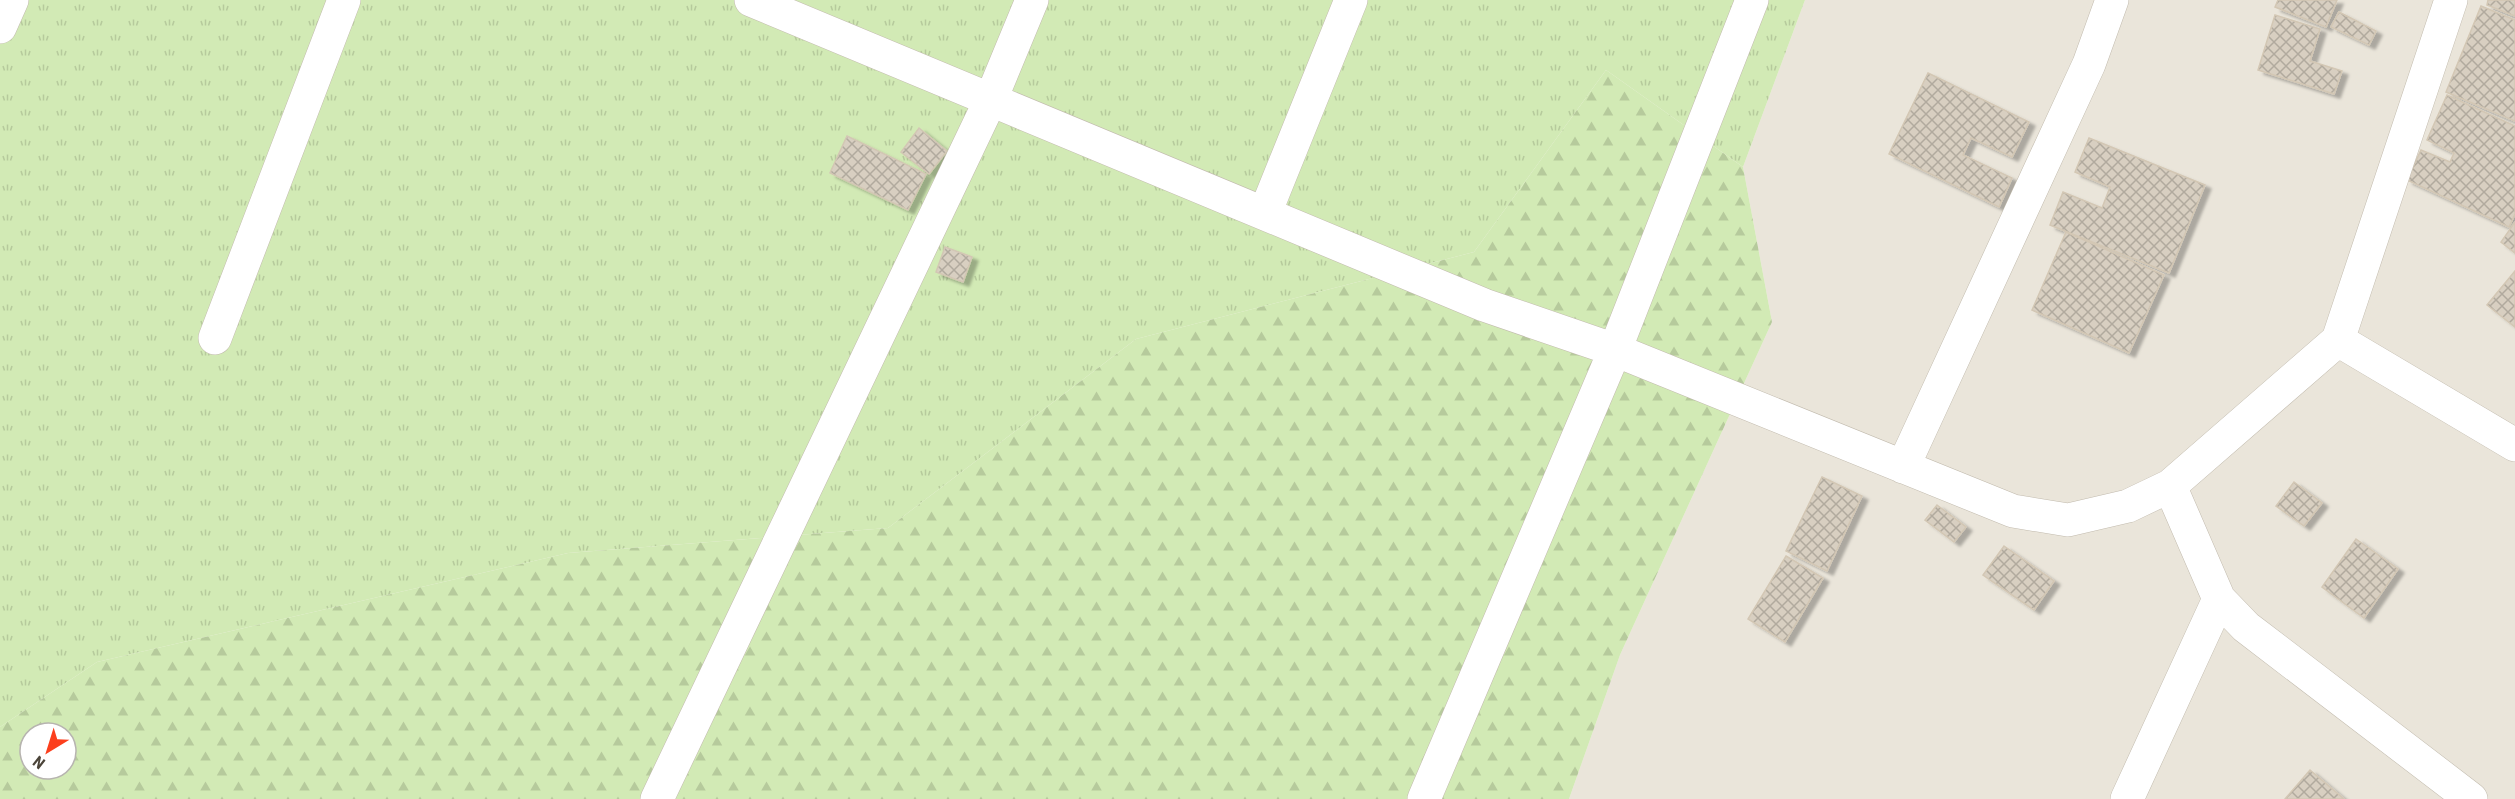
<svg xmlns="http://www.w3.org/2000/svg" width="2515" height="799" viewBox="0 0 2515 799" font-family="'Roboto Condensed',sans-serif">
	<defs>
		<pattern id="grass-tufts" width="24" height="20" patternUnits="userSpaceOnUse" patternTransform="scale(1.5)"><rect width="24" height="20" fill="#d2eab5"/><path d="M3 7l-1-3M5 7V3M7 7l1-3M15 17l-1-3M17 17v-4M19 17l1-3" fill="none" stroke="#b6ca9c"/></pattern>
		<pattern id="forest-firs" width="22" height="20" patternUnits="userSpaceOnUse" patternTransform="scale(1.5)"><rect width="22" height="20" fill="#d2eab5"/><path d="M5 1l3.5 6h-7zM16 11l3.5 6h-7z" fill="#b6ca9c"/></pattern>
		<pattern id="building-cross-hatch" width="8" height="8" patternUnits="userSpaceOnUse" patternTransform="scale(1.5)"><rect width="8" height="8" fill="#d8cfc1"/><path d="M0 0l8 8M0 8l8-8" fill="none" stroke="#b1aa9e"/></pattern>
		<filter id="shadow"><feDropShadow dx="6" dy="4" stdDeviation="1.5" flood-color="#0004"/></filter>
	</defs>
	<rect width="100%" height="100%" fill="#f6f3ec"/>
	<!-- residential -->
	<path fill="#eae5da" d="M1805,0H2515V799H1569L1620,655L1772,322L1743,167Z"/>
	<!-- grass -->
	<path fill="url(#grass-tufts)" d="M0,0H1805L1743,167L1606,70L1474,252L1136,339L888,528L568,553L97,662L0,727Z"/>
	<!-- forest -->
	<path fill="url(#forest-firs)" fill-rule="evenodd" d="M1606,70L1743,167L1772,322L1620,655L1569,799H0V727L97,662L568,553L888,528L1136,339L1474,252ZM30,733H66V769H30Z"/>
	<!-- building -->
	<path fill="url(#building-cross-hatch)" stroke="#d3c7b4" stroke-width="1.5" filter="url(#shadow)" d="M2278,0H2337L2326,27L2275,7Z
		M2488,0H2515V16L2487,5Z
		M2481,6L2515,20V121L2446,92Z
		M2339,12L2376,31L2369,45L2331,27Z
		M2275,15L2320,29L2310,61L2342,71L2334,94L2258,70Z
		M1928,73L2029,122L2012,157L1971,138L1963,155L2012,178L1999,207L1889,154Z
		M2447,95L2515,126V214L2509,227L2407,180L2421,150L2450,162L2454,153L2427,140Z
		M919,128L947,151L929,174L901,152Z
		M847,136L926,174L908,210L830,173Z
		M2089,138L2205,185L2169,273L2050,225L2063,192L2102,208L2110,187L2075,172Z
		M2515,222V253L2501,242Z
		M2066,232L2164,275L2129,353L2032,310Z
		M945,247L972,257L963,282L936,272Z
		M2515,271V327L2487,305Z
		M1822,477L1862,496L1827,571L1786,551Z
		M2294,482L2322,503L2304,526L2276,506Z
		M1937,505L1966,527L1954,542L1925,520Z
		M2356,539L2398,569L2364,618L2322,587Z
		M2004,546L2054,581L2034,610L1983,575Z
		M1786,556L1823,578L1785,642L1748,619Z
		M2310,770L2344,799H2285Z"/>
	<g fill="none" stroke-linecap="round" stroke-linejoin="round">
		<!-- minor casing -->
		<g stroke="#c2bbae" stroke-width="34">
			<path id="minor" d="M751,0L1484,305L1615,350L2013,511L2068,520L2128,506L2170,486L2338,340L2515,445
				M0,27L12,0
				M1265,213L1351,0
				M215,338L344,0
				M2338,340L2451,0
				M1903,467L2089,64L2112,0
				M2170,486L2219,599L2246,627L2471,799
				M657,799L991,99L1032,0
				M1424,799L1615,350L1752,0
				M2127,799L2219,599"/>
		</g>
		<!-- minor -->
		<use href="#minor" stroke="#fff" stroke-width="33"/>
	</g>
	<!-- north arrow -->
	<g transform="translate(48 751) rotate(218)"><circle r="28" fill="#ffffff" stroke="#b7b4b0" stroke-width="1.5"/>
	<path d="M0-4.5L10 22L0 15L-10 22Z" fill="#fc3f1d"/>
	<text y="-9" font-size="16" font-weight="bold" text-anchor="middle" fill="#4b4439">N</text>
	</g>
</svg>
